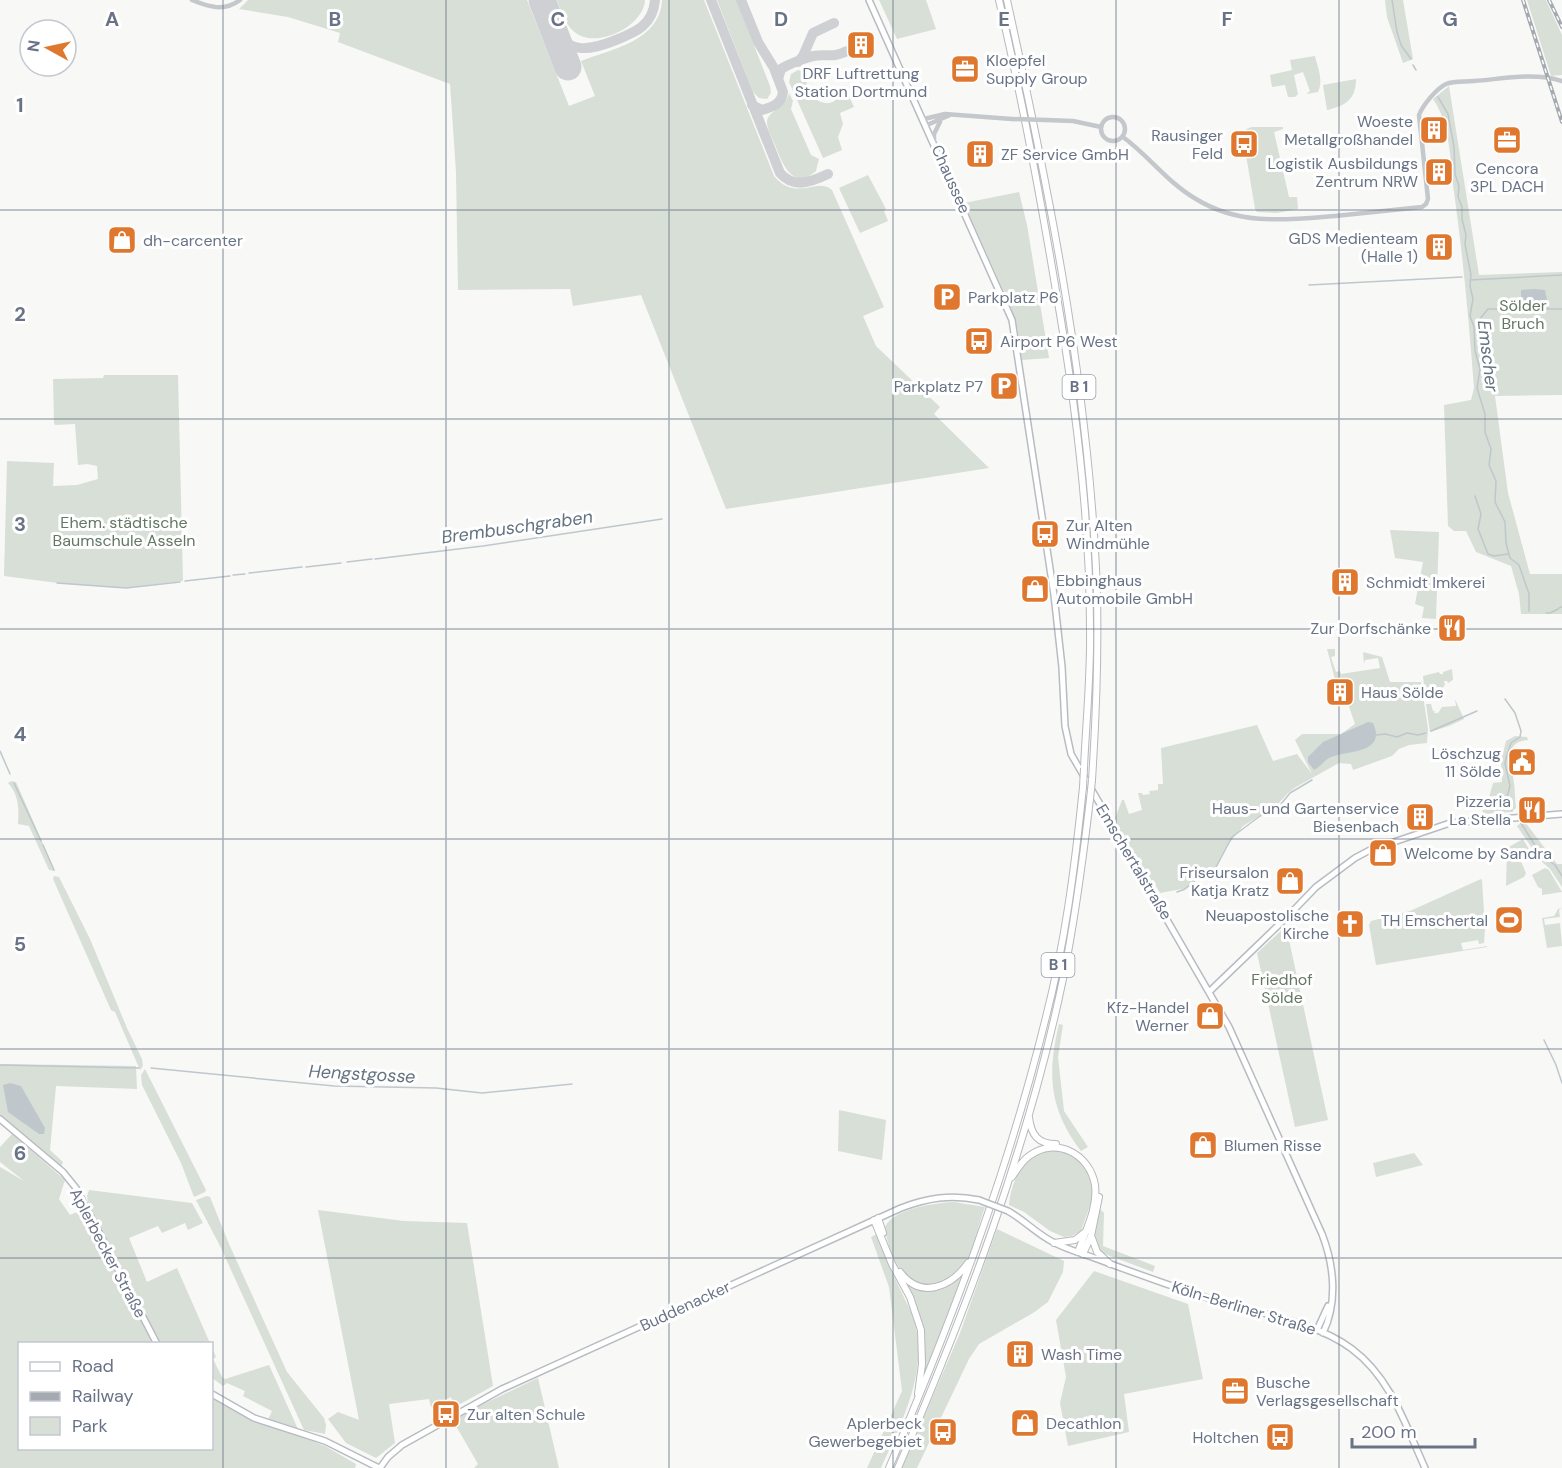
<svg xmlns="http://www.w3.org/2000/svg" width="1562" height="1468" viewBox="0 0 1562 1468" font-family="'DM Sans',sans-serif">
	<rect width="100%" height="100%" fill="#f8f8f6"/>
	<!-- green -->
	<path fill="#d8dfd7" d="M248,0H527L569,106L595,96L581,61C612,49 660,41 662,0H704L774,176C797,203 817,176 832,190L884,307L863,316L876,346L940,407L934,414L989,468L726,509L641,295L573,306L570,289L458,290L456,172L450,84L338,42L340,33L288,17L239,9Z
		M557,0H645C644,25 601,47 579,35C566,28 562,13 557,0Z
		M717,0H736L770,86L771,93L767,99L759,98L753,92Z
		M879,0H926L936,29L897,39Z
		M1385,0H1403L1413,59L1403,63L1387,17Z
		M1527,0H1546L1562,35V75L1551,76Z
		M1315,56C1317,66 1324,80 1318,92L1306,94L1310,91L1303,72L1294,75L1298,94L1295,97H1288L1285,85L1272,87L1270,75L1292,70L1290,60Z
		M798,70L803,72C808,82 807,91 812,99L814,98C830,110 841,99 844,85L854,107L840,113L843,124L838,137L842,150L823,158L789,82L791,74Z
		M1356,79C1356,99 1346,106 1327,110L1323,85Z
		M1449,86L1479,275L1562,272V395L1495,396L1508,493L1530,574H1562V614H1521L1519,594L1511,566L1476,552L1466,531H1454L1448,526L1444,405L1471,400L1474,388C1469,322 1463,257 1454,192C1450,161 1451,125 1433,99Z
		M789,93L793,101L791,109L811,155L819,159L816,171C792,192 782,162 775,145C772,138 767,129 767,122C768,110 786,108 789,93Z
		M1252,127H1283V129L1274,132L1289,197H1297L1298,209L1277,213L1257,212L1255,209L1243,137L1246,129Z
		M868,175L886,209L884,211L888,221L860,233L839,188Z
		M1019,192L1027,225L1049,358L1022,360L1017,326L1010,305L964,203Z
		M104,375H178L183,581L123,588L66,584L4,576L7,461L54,463L53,486L77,485L98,479L97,466L87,464L78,465L75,424L55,425L54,423L53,379L103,378Z
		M1390,530L1439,532L1436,619L1422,618L1424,607L1415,604L1423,562L1395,558Z
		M1327,649H1335V656L1331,657L1336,672L1340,671L1341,674L1380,668L1378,658L1365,660L1364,664L1363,652L1382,657L1390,682H1421L1428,729L1427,743L1409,745L1399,749L1392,756L1353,770L1351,764L1339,763L1296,787L1288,793L1277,805L1243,826L1227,846L1215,870L1202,874L1187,888L1160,893L1153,881L1150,882L1114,821L1122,800H1124L1129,814L1142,810L1138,793H1142L1143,795L1150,794L1149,791L1158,790V784H1163L1161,748L1257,725L1273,761L1297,754L1312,774L1295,740L1302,734H1341L1355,724L1345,695L1347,694L1345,686L1338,691Z
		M1452,669L1453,680L1448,683L1447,681H1444L1445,685L1439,692L1434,691L1433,696L1425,697L1423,676L1439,672L1440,674H1443V672Z
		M1455,699L1464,719L1449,726L1430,732L1426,704H1431L1433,711H1435L1434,713H1438L1442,707L1456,706Z
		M1515,736L1527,737L1528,740C1501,742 1512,766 1514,783C1515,791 1515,800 1516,808L1511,812L1483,814L1481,801H1488L1493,783L1502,782L1501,761L1506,741Z
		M11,781L16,782L55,871L49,870L29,826L18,824C19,809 19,795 8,783Z
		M1522,822H1525L1557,864H1562V887L1550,869L1540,860L1517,826Z
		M1523,839L1530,851L1518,855L1526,873L1524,877L1506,886L1507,848Z
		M1545,868L1549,870L1562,892L1542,895V889L1538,887L1532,875Z
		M54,876L59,877L90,939L127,1028L142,1059L143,1066L140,1070L115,1012L111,1010L53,879Z
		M1481,879L1482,880L1485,929L1484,943L1479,944L1478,940L1461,943L1463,950L1487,946V947L1376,965L1369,925L1371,921L1410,911Z
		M1562,908L1559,910L1560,917L1544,919L1545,925L1560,923L1562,946L1547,948L1542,918L1554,916L1558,909Z
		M1286,926L1328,1120L1295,1127L1257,953Z
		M1059,1024L1063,1025L1058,1057L1064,1111L1088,1147L1081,1151C1049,1109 1047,1074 1059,1024Z
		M0,1064L136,1066L137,1089L56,1086L50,1150L63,1162L60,1169L0,1116Z
		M145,1069L206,1190L205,1192L194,1197L181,1163L142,1085L141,1075Z
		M839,1110L886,1120L882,1160L838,1151Z
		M12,1134L65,1180L59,1199L70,1215L87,1208L157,1343L20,1344V1448H212V1394L254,1418L325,1446L356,1464L355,1468H0V1167L24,1181L0,1162V1147Z
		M1048,1150L1068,1152L1086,1165L1091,1177L1093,1187L1092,1200L1081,1231L1072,1236L1064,1237L1050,1231L1024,1212L1009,1205C1011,1180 1024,1156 1048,1150Z
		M1414,1153L1423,1165L1376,1177L1373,1163Z
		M89,1190L192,1203L203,1223L188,1230L185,1223L162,1233L158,1226L129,1238L147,1282L177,1268L210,1343H160L89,1207L87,1196Z
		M207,1196L210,1197L229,1244L287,1372L324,1418L326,1425L325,1434L304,1430L221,1248L196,1200Z
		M954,1202L985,1207C978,1225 975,1247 965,1263C959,1273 947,1282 936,1284C903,1290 888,1254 885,1227C894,1208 935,1203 954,1202Z
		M1100,1209L1104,1213L1103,1246L1155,1266L1153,1272L1102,1253C1089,1241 1097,1224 1100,1209Z
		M318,1210L404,1221L467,1223L493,1386L453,1408L451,1397L431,1407L429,1399L389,1404L395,1443L376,1458L346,1443L328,1419L338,1412L359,1420Z
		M997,1229L1064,1261L1063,1272L1048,1302L1033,1313L979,1344L969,1359L917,1468H902L960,1333Z
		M877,1234C884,1253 891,1271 900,1289C905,1300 912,1312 915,1323C928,1373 901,1424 881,1468H867L902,1391L889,1287L871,1237Z
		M1094,1271L1188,1304L1203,1379L1124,1394L1129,1432L1068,1446L1060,1403L1066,1377L1056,1320Z
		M963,1274L924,1375H923C928,1336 917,1312 902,1278C913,1286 935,1292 948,1285C954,1282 958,1278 963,1274Z
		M212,1347L216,1357L213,1359L222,1377L225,1379L269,1365L298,1429L268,1420L272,1411L243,1396L245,1391L227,1383L223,1386L212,1378Z
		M538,1378L559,1468H474L478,1464L452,1419Z"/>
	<!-- water -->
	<path fill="#bfc7cd" d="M1534,289L1545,290L1549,309L1521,306V290Z
		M1368,722L1373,723C1388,755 1343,750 1329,758C1324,761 1320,767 1314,770L1308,762V757L1323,742Z
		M10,1083L21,1086L45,1128L44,1134H39L8,1112L3,1085Z"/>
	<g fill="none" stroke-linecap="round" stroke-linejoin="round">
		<!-- stream -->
		<path stroke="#bfc7cd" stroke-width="1.5" d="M1392,0L1397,32L1401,45L1411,59
			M1413,65L1416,70
			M1438,97L1448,114L1454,147L1455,174L1459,186L1458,197L1462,207V219L1466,235L1465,244L1471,275L1470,286L1473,299L1470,316L1474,327L1475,351L1480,369L1477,388L1485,414V432L1491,449L1489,465L1496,481L1495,502L1505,522L1506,543L1510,558L1519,565L1529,594V611
			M1470,280L1562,275
			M1309,285L1462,277
			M1476,329L1479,320L1488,309H1562
			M1475,496L1481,514L1478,529L1488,554L1494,556L1508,554
			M375,559L483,546L662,519
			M347,562L372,559
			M306,567L341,563
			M249,573L302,567
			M233,575L245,574
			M185,581L230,576
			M57,583L126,588L180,582
			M1559,608L1562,607
			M1546,613H1549
			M1550,613L1558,609
			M1505,699L1515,713L1521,731L1520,737L1511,743L1507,755L1505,763L1510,786L1506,800L1512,811
			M1431,731L1477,711
			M1376,735L1385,734L1397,737L1407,733L1418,735L1426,733
			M0,751L10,774
			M14,783L41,841
			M1521,823L1541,855L1555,865L1562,876
			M43,845L54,870
			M1177,892L1185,889L1202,875L1215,869L1232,837L1260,816L1277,809L1290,793L1312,780
			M1544,1040L1556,1065L1562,1083
			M0,1065L139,1068
			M151,1068L334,1086L436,1088L482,1093L572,1084"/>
		<!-- taxiway -->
		<path stroke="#ced0d3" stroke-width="10" d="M711,0L780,173C794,189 811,182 828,174
			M741,0L758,42L774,68L783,92C782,104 772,107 762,110L752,105
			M552,25C567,55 589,51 616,40C636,32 653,25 655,0
			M798,62L803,56L813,33L834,23
			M778,79L781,69C790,63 803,59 813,56C828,53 831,59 847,51"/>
		<!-- runway -->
		<path stroke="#ced0d3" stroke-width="27" d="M542,0L568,67"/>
		<!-- secondary casing -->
		<g stroke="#b8bcc2" stroke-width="8">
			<path id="secondary" d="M869,0L1012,320L1054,595L1062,667L1065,726L1071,754L1229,1027L1322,1234C1334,1265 1338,1302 1323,1333
				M1210,991L1289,915L1316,887L1355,858L1370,850L1450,823L1562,814
				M0,1119L63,1172L76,1188L157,1344
				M1008,1211C1024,1220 1037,1234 1053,1242C1068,1250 1084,1254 1100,1260C1137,1274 1174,1287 1211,1299C1256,1313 1315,1321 1352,1349C1391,1378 1406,1426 1425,1468
				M1317,1330L1328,1306
				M212,1394L254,1418L325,1441L379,1468
				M380,1468L388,1457L402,1445L502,1389L901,1208C927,1198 951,1194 979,1200"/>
		</g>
		<!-- trunk casing -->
		<g stroke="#b7b9bd" stroke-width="8">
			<path id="trunk" d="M999,0C1021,94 1039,189 1055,285C1075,398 1090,513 1090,628C1091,675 1086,722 1084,768
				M1007,0C1047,181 1084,364 1095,550C1100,627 1097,703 1092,780
				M1029,1117C1031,1135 1038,1144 1056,1144
				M1012,1177C1017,1169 1022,1161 1029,1156C1056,1136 1090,1154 1095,1185C1098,1208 1085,1232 1078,1252
				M878,1218L883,1233
				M874,1220L892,1264L910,1297L921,1330L922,1364L918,1394
				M1092,1238L1097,1252L1110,1264
				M1054,1243L1075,1240L1085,1232
				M1083,1254L1091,1236L1099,1197
				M900,1272C921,1300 951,1287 968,1263
				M889,1468C951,1322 1007,1175 1045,1021C1065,944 1075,866 1083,787
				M898,1468C966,1311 1028,1147 1063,979C1075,919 1083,859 1090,799"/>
		</g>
		<!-- tertiary -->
		<path stroke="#c4c7cb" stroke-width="4.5" d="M192,0C209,7 224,12 240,0
			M1101 129a12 12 0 1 1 24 0a12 12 0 1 1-24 0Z
			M924,119L945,114L1012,119
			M1046,120L1073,121L1101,127
			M927,125L950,115
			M1123,137C1149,156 1168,183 1196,199C1240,226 1286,220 1335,216C1364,213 1393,210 1422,207L1426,204L1428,199L1419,115C1423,105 1436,89 1446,84C1454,81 1465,82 1474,81C1502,79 1534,72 1562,81
			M934,141V134L940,122"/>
		<!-- secondary -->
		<use href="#secondary" stroke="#fff" stroke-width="5"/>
		<!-- trunk -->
		<use href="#trunk" stroke="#fff" stroke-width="6"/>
		<!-- rail casing -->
		<g stroke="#a5a9b0" stroke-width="4">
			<path id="rail" d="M1523,0L1562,122
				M1549,0L1562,27"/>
		</g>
		<!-- rail -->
		<use href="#rail" stroke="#fff" stroke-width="1.5" stroke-dasharray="4.5" stroke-linecap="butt"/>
		<!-- secondary-bridge casing -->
		<g stroke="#b8bcc2" stroke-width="8" stroke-linecap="butt">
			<path id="secondary-bridge" d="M979,1200L1008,1211"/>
		</g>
		<!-- trunk-bridge casing -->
		<g stroke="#b7b9bd" stroke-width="8" stroke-linecap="butt">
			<path id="trunk-bridge" d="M1083,787L1084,768
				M1090,799L1092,780"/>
		</g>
		<!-- tertiary-bridge -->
		<path stroke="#c4c7cb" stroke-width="4.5" d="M1012,119L1046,120"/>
		<!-- secondary-bridge -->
		<use href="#secondary-bridge" stroke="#fff" stroke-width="5"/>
		<!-- trunk-bridge -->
		<use href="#trunk-bridge" stroke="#fff" stroke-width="6"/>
	</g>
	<!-- grid -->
	<path fill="none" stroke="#687386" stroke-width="1.5" stroke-opacity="0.55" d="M223,0V1468M446,0V1468M669,0V1468M893,0V1468M1116,0V1468M1339,0V1468M0,210H1562M0,419H1562M0,629H1562M0,839H1562M0,1049H1562M0,1258H1562"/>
	<!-- icons -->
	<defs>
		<g id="building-square" transform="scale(1.5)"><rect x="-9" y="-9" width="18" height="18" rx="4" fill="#df782e" stroke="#fff"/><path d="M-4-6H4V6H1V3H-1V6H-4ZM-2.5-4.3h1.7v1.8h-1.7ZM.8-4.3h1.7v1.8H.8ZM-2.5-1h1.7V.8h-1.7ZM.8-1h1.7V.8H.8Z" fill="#fff"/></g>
		<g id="office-square" transform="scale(1.5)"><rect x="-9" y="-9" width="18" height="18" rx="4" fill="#df782e" stroke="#fff"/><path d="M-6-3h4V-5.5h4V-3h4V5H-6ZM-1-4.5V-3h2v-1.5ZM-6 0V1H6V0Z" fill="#fff"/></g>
		<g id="bus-square" transform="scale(1.5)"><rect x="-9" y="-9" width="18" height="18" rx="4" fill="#df782e" stroke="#fff"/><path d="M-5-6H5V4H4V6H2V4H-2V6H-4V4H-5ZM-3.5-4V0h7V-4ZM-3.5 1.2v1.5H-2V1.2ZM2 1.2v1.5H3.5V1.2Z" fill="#fff"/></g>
		<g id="shop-square" transform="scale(1.5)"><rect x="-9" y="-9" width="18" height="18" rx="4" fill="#df782e" stroke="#fff"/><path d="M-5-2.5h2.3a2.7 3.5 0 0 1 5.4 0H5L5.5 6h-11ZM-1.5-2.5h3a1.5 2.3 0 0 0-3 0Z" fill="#fff"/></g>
		<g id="parking-square" transform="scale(1.5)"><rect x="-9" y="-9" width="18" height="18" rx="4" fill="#df782e" stroke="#fff"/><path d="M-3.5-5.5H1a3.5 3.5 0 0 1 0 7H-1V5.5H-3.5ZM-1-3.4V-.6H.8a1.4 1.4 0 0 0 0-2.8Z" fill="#fff"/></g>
		<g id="restaurant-square" transform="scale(1.5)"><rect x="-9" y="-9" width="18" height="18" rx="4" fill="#df782e" stroke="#fff"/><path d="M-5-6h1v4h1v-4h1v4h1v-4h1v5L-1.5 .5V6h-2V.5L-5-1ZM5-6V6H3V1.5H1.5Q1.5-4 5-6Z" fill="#fff"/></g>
		<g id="civic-square" transform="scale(1.5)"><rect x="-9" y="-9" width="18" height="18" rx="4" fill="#df782e" stroke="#fff"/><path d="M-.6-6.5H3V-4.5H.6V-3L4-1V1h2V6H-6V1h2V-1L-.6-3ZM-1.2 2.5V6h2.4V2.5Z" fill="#fff"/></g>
		<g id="stadium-square" transform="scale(1.5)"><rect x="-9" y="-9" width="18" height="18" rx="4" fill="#df782e" stroke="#fff"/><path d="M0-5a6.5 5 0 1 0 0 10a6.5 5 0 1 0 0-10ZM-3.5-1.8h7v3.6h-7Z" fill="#fff"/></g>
		<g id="church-square" transform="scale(1.5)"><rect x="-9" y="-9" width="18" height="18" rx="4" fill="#df782e" stroke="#fff"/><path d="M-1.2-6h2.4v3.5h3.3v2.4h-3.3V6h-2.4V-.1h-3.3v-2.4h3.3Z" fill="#fff"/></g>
	</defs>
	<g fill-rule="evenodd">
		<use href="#building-square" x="861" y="45"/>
		<use href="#office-square" x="965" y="69"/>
		<use href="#building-square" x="1434" y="130"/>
		<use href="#office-square" x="1507" y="140"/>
		<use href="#bus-square" x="1244" y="144"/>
		<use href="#building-square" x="980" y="154"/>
		<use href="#building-square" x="1439" y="172"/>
		<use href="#shop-square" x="122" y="240"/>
		<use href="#building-square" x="1439" y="247"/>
		<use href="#parking-square" x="947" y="297"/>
		<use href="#bus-square" x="979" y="341"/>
		<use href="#parking-square" x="1004" y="386"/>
		<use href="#bus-square" x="1045" y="534"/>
		<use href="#building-square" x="1345" y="582"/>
		<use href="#shop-square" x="1035" y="589"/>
		<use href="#restaurant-square" x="1452" y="628"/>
		<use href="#building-square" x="1340" y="692"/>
		<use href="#civic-square" x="1522" y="762"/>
		<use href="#restaurant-square" x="1532" y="810"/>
		<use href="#building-square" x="1420" y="817"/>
		<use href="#shop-square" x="1383" y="853"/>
		<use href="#shop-square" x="1290" y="881"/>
		<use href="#stadium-square" x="1509" y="920"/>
		<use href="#church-square" x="1350" y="924"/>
		<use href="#shop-square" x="1210" y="1016"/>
		<use href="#shop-square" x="1203" y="1145"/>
		<use href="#building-square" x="1020" y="1354"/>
		<use href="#office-square" x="1235" y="1391"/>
		<use href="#bus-square" x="446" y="1414"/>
		<use href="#shop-square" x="1025" y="1423"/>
		<use href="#bus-square" x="943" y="1432"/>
		<use href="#bus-square" x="1280" y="1437"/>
	</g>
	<g text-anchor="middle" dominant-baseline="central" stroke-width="6" stroke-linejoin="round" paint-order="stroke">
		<!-- shield labels -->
		<g fill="#fff" stroke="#959daa" stroke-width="1.5">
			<rect x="1062.5" y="375" width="33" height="24" rx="4.5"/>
			<rect x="1041.5" y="953" width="33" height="24" rx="4.5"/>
		</g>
		<g font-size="15" font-weight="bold" fill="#687386">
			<text x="1079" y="387">B 1</text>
			<text x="1058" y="965">B 1</text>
		</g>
		<!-- poi labels -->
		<g font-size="16" fill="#687386" stroke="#fff" text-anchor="start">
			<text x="986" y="60">Kloepfel<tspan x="986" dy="18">Supply Group</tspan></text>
			<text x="861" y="73" text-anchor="middle">DRF Luftrettung<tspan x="861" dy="18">Station Dortmund</tspan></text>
			<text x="1413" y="121" text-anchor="end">Woeste<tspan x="1413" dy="18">Metallgroßhandel</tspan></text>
			<text x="1223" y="135" text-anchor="end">Rausinger<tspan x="1223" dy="18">Feld</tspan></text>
			<text x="1001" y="154">ZF Service GmbH</text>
			<text x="1418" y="163" text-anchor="end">Logistik Ausbildungs<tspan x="1418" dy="18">Zentrum NRW</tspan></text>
			<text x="1507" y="168" text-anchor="middle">Cencora<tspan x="1507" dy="18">3PL DACH</tspan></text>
			<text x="1418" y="238" text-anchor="end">GDS Medienteam<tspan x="1418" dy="18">(Halle 1)</tspan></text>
			<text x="143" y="240">dh-carcenter</text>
			<text x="968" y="297">Parkplatz P6</text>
			<text x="1000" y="341">Airport P6 West</text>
			<text x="983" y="386" text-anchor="end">Parkplatz P7</text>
			<text x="1066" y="525">Zur Alten<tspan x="1066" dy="18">Windmühle</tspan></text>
			<text x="1056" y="580">Ebbinghaus<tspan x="1056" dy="18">Automobile GmbH</tspan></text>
			<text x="1366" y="582">Schmidt Imkerei</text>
			<text x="1431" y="628" text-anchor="end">Zur Dorfschänke</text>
			<text x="1361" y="692">Haus Sölde</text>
			<text x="1501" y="753" text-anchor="end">Löschzug<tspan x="1501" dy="18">11 Sölde</tspan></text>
			<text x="1511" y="801" text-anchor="end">Pizzeria<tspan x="1511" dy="18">La Stella</tspan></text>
			<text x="1399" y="808" text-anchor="end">Haus- und Gartenservice<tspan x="1399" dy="18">Biesenbach</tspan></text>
			<text x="1404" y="853">Welcome by Sandra</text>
			<text x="1269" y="872" text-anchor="end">Friseursalon<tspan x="1269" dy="18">Katja Kratz</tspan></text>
			<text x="1329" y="915" text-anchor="end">Neuapostolische<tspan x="1329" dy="18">Kirche</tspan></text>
			<text x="1488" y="920" text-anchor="end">TH Emschertal</text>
			<text x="1189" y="1007" text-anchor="end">Kfz-Handel<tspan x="1189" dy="18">Werner</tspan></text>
			<text x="1224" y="1145">Blumen Risse</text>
			<text x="1041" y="1354">Wash Time</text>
			<text x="1256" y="1382">Busche<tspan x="1256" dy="18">Verlagsgesellschaft</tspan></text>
			<text x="467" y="1414">Zur alten Schule</text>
			<text x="922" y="1423" text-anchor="end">Aplerbeck<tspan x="922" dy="18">Gewerbegebiet</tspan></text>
			<text x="1046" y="1423">Decathlon</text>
			<text x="1259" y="1437" text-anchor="end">Holtchen</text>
		</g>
		<!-- street labels -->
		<g font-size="16" fill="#687386" stroke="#fff">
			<text transform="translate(951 179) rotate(66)">Chaussee</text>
			<text transform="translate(1134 862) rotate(59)">Emschertalstraße</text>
			<text transform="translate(108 1253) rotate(62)">Aplerbecker Straße</text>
			<text transform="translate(685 1306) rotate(-25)">Buddenacker</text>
			<text transform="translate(1244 1308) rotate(17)">Köln-Berliner Straße</text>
		</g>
		<!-- park labels -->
		<g font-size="16" fill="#637863" stroke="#fff">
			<text x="1523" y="305">Sölder<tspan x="1523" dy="18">Bruch</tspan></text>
			<text x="124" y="522">Ehem. städtische<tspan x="124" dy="18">Baumschule Asseln</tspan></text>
			<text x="1282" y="979">Friedhof<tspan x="1282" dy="18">Sölde</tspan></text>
		</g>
		<!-- water labels -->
		<g font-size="18" font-style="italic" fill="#637381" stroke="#fff">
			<text transform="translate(1488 356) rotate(83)">Emscher</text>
			<text transform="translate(517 527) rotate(-8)">Brembuschgraben</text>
			<text transform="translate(362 1074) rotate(3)">Hengstgosse</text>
		</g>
	</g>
	<g font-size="20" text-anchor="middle" font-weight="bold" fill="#687386" stroke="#fff" stroke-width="6" stroke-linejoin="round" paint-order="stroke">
		<text x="112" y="26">A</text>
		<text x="335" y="26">B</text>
		<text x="558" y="26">C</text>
		<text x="781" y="26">D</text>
		<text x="1004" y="26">E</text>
		<text x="1227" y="26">F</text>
		<text x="1450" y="26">G</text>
		<text x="20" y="112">1</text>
		<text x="20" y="321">2</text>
		<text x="20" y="531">3</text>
		<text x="20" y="741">4</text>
		<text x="20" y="951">5</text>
		<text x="20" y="1160">6</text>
	</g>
	<!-- legend -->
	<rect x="18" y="1342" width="195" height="108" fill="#ffffff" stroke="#c3c7cf" stroke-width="1.5"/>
	<rect x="30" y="1362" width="30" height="9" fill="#ffffff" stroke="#c3c7cf" stroke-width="1.5"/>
	<text x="72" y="1372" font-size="18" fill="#687386">Road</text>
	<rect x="30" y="1392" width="30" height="9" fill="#a5a9b0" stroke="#c3c7cf" stroke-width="1.5"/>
	<text x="72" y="1402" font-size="18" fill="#687386">Railway</text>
	<rect x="30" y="1417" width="30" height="18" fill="#d8dfd7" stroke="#c3c7cf" stroke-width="1.5"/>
	<text x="72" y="1432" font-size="18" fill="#687386">Park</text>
	<!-- north arrow -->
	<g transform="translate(48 48) rotate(278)"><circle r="28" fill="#ffffff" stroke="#c3c7cf" stroke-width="1.5"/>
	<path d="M0-4.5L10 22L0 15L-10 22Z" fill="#df782e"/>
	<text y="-9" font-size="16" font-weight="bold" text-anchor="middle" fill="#687386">N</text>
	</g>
	<!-- scale -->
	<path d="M1352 1438v9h123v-9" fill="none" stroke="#687386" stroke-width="3"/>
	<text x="1361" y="1438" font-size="18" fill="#687386" stroke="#ffffff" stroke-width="4.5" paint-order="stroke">200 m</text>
</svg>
